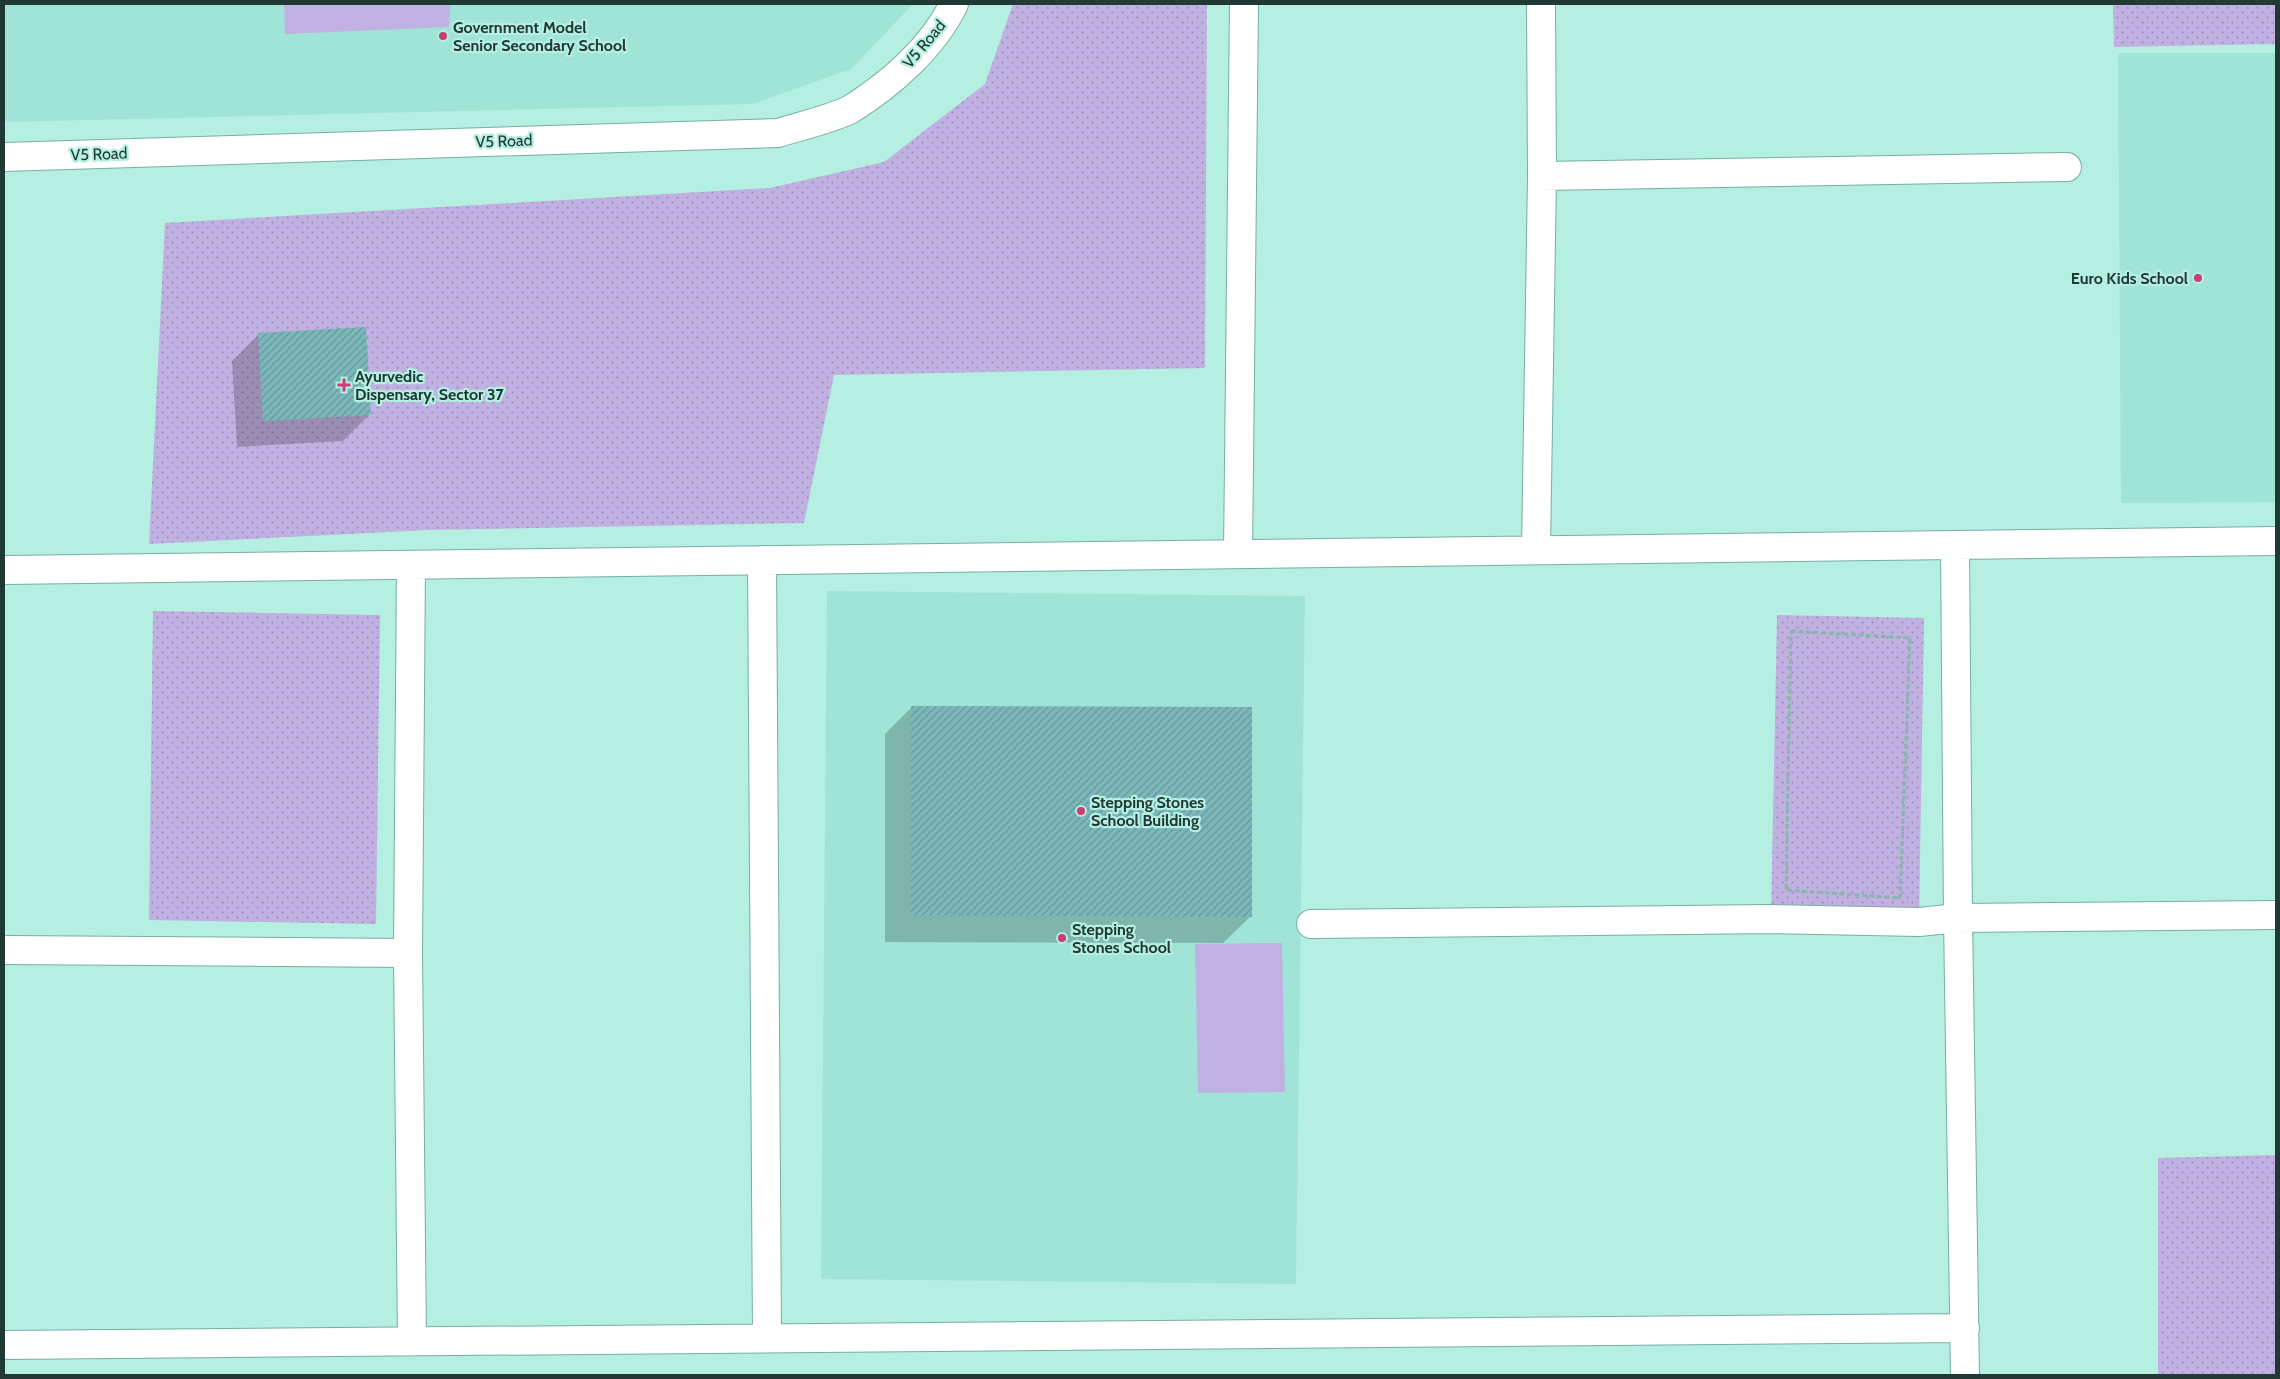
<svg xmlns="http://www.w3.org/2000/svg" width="2280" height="1379" viewBox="0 0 2280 1379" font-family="Cabin,sans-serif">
	<defs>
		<pattern id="park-dots" width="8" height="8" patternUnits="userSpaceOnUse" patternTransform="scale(1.25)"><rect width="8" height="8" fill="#c1b1e2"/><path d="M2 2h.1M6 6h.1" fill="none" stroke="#9c91b8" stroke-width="1.8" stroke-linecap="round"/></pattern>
		<pattern id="building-hatch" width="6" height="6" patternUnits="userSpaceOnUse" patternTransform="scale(1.25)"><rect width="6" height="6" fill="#7cb8bb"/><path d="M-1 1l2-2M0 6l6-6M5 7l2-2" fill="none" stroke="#659799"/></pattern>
	</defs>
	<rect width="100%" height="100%" fill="#b4efe2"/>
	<!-- built -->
	<path fill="#9fe4d6" d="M4,4H913L851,69L752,104L4,122Z
		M2118,53H2276V502L2121,503Z
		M827,591L1305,596L1296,1284L821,1279Z"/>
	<!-- park -->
	<path fill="url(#park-dots)" d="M1013,4H1207L1205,368L834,375L804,523L428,530L149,544L165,223L770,188L884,162L985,84Z
		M2113,4H2276V44L2114,47Z
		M153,611L380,615L376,924L149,920Z
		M1777,615L1924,618L1919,922L1771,919Z
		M2276,1155V1375H2158V1158Z"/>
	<!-- garden -->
	<path fill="#c1b1e2" d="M284,4H450L449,27L285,34Z
		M1282,943L1285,1092L1198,1093L1195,944Z"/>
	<!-- shadow -->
	<path fill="#0003" d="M259,334L370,414L343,441L237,447L232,361Z
		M912,707L1250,917L1223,943L885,942V734Z"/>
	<!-- building -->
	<path fill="url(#building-hatch)" d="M366,327L371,415L263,421L258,333Z
		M911,706L1252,707V917L911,915Z"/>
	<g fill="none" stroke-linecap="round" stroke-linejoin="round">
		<!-- minor casing -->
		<g stroke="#76afa3" stroke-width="30">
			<path id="minor" d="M4,157L778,133C797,127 835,118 851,109C891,84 933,47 954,4
				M1542,176L2067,167
				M1955,545L1958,918L1965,1375
				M1536,550L1542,176L1541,4
				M1238,554L1244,4
				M762,560L767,1338
				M411,565L408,953L412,1341
				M4,570L2276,541
				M1311,924L1771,919L1919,922L1958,918L2276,915
				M4,950L408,953
				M4,1345L1965,1328"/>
		</g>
		<!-- path -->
		<path stroke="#86b6ac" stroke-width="3" stroke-dasharray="5 2.5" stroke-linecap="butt" d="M1791,631L1910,638L1900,898L1786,890Z"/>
		<!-- minor -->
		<use href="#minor" stroke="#fff" stroke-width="28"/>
	</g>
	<!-- markers -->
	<g fill="#c83e75" stroke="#b4efe2" stroke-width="2">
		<circle cx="443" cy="36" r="5"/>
		<circle cx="2198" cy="278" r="5"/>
		<path d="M341.5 377.5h5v5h5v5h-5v5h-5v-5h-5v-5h5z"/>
		<circle cx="1081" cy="811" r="5"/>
		<circle cx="1062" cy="938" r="5"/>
	</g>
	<g text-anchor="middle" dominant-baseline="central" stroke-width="4.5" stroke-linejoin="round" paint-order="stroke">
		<!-- poi labels -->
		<g font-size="16" font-weight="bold" fill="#213934" stroke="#b4efe2" text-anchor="start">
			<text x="453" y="27">Government Model<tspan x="453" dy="18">Senior Secondary School</tspan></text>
			<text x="2188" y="278" text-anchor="end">Euro Kids School</text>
			<text x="355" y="376">Ayurvedic<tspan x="355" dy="18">Dispensary, Sector 37</tspan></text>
			<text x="1091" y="802">Stepping Stones<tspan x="1091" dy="18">School Building</tspan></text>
			<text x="1072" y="929">Stepping<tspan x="1072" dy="18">Stones School</tspan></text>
		</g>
		<!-- street labels -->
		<g font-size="16" fill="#213934" stroke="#b4efe2">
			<text transform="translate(924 44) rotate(-50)">V5 Road</text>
			<text transform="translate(504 141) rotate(-2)">V5 Road</text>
			<text transform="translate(99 154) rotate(-2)">V5 Road</text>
		</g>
	</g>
	<!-- border -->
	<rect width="2280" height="1379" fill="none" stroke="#213934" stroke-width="10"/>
</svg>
